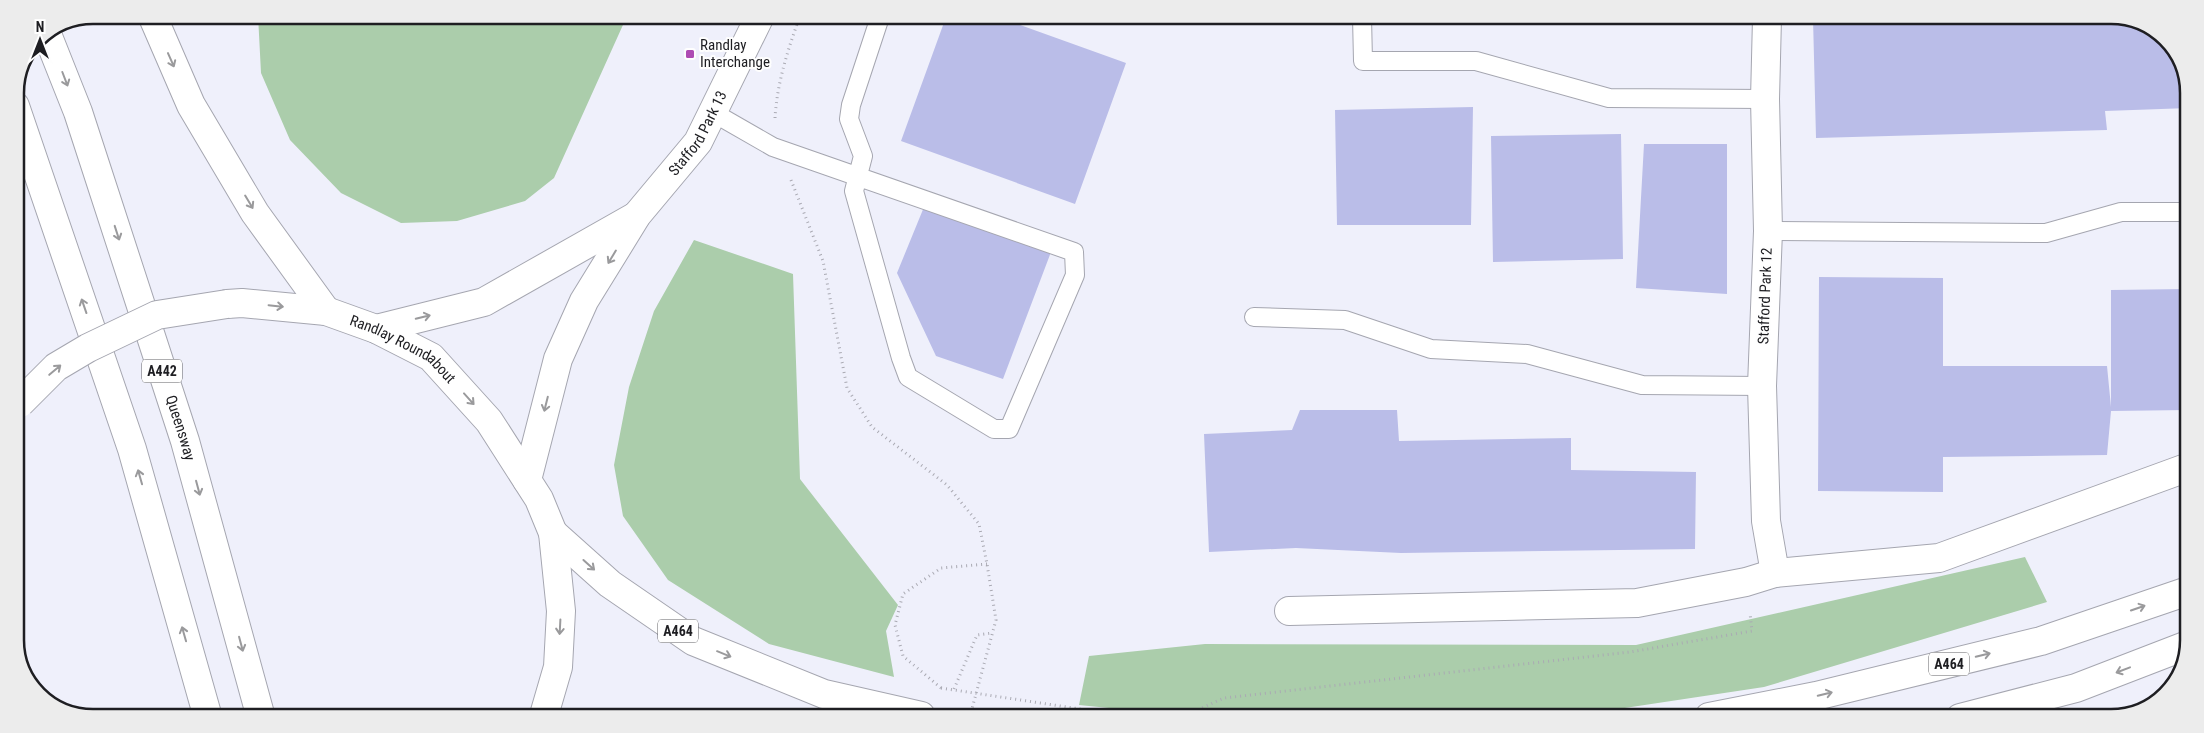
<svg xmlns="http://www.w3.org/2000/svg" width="2204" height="733" viewBox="0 0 2204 733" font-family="'Roboto Condensed',sans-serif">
	<rect width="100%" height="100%" fill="#eff0fb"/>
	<!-- forest -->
	<path fill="#abcdab" d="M258,15L627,16L554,178L525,201L457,221L401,223L341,193L290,140L261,73Z
		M694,240L793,274L800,479L898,605L886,631L894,677L769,644L668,580L623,516L614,465L629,387L654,311Z
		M2025,557L2047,602L1764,687L1565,717L1189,716L1079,705L1089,656L1205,644L1636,645Z"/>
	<!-- building -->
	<path fill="#babde8" d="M946,17H998L1126,63L1075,204L901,141Z
		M1398,18H1498V21L1398,24Z
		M1690,18H1727V21L1690,20Z
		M1813,18L2136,19L2173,45L2189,87V108L2105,111L2107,130L1816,138Z
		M1473,107L1471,225H1337L1335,110Z
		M1621,134L1623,259L1493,262L1491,136Z
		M1644,144H1727V294L1636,288Z
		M924,207L1051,252L1003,379L936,356L897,273Z
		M1819,277L1943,278V366H2107L2111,407V290L2187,289V410L2111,411L2107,455L1943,457V492L1818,491Z
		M1300,410H1397L1399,441L1571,438V470L1696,472L1695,549L1401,553L1296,548L1209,552L1204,434L1292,430Z"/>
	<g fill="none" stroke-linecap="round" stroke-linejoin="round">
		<!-- lane casing -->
		<g stroke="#a5a6b0" stroke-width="20">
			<path id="lane" d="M1362,17L1363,61H1476L1609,98L1765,99
				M712,112L773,147L1074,252L1075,275L1009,429H994L908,377L901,358L854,191L863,156L849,119L851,105L880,17
				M1768,231L2046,233L2121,212H2188
				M1254,317L1345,320L1431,349L1527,354L1642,385L1762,386"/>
		</g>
		<!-- street casing -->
		<g stroke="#a5a6b0" stroke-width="30">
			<g id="street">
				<path d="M1767,18L1765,99L1768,231L1762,386L1766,521L1775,573"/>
				<path d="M376,329L484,302L636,216"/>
				<path id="s1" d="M527,480L558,359L584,301L637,215L698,142L760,16"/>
				<path d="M1289,611L1637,603L1746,582L1775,573L1939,558L2186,468"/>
			</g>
		</g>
		<!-- highway casing -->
		<g stroke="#a5a6b0" stroke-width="30">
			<g id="highway">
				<path d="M152,15L191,105L255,213L326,311"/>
				<path id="s2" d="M47,34L78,112L185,441L260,714"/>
				<path d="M15,106L132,449L207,714"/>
				<path id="s3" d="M227,304L242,303L326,311L376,329L431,357L489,421L539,499L553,533L561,611L558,667L544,715"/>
				<path d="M553,533L610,584L693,641L824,694L921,716"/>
				<path d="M1709,717L1816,696L2041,641L2185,592"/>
				<path d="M1960,718L2076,688L2185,646"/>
			</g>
		</g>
		<!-- path -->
		<path stroke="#aaaab3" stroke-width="3" stroke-dasharray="1 4" stroke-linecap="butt" d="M775,118C777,83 788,49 800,16
			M791,180L823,261L847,388L872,427L947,485L979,524L987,564L996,620L970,716
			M941,688L903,656L895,625L903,594L941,568L987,564
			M954,689L977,635L992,633
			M1184,716L1224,698L1630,652L1752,631L1750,613"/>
		<!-- lane -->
		<use href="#lane" stroke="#fff" stroke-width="18"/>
		<!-- street -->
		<use href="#street" stroke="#fff" stroke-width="28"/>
		<!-- highway -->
		<use href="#highway" stroke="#fff" stroke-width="28"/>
		<!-- highway-bridge casing -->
		<g stroke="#a5a6b0" stroke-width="30" stroke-linecap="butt">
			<path id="highway-bridge" d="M20,403L56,367L88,348L157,315L227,304"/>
		</g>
		<!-- path-bridge -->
		<path stroke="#aaaab3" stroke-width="3" stroke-dasharray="1 4" stroke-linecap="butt" d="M941,688L1080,709L1158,716"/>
		<!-- highway-bridge -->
		<use href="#highway-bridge" stroke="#fff" stroke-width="28"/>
	</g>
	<!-- one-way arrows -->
	<defs><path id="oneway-shaft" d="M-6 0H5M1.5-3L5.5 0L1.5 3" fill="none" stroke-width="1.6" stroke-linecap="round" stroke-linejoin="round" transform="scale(1.25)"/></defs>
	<g stroke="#9a9a9c">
		<use href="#oneway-shaft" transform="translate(171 60) rotate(66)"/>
		<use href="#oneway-shaft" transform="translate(65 79) rotate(69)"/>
		<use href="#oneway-shaft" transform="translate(249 202) rotate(59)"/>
		<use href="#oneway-shaft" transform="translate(117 233) rotate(72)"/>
		<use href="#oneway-shaft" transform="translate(612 257) rotate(121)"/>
		<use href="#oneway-shaft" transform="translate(84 306) rotate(-109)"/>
		<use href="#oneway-shaft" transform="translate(276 306) rotate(6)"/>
		<use href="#oneway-shaft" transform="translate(423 317) rotate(-14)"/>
		<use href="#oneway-shaft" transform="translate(55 370) rotate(-40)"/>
		<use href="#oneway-shaft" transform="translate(469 399) rotate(48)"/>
		<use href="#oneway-shaft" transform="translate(546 404) rotate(104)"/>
		<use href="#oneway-shaft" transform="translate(140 477) rotate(-106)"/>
		<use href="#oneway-shaft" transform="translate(198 488) rotate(75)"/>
		<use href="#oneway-shaft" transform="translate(589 565) rotate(42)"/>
		<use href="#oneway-shaft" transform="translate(2138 608) rotate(-19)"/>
		<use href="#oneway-shaft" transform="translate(560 627) rotate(93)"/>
		<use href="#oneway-shaft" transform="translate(184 634) rotate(-106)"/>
		<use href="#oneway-shaft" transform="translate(241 644) rotate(75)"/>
		<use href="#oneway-shaft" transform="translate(724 654) rotate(22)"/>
		<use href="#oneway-shaft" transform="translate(1983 655) rotate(-14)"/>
		<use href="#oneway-shaft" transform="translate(2123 670) rotate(159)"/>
		<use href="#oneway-shaft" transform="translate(1825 694) rotate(-14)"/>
	</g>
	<!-- markers -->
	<rect fill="#ae4cb3" stroke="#fefefe" stroke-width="2" x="685" y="49" width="10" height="10" rx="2.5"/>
	<g text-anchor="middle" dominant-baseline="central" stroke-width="4" stroke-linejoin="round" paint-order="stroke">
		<!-- shield labels -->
		<g fill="#fefefe" stroke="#616164" stroke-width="1">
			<rect x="142" y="359.5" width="40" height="23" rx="4"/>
			<rect x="658" y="619.5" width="40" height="23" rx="4"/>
			<rect x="1929" y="652.5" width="40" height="23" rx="4"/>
		</g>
		<g font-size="14" font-weight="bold" fill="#1e1e22">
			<text x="162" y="371">A442</text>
			<text x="678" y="631">A464</text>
			<text x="1949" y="664">A464</text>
		</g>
		<!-- poi labels -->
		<g font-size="15" fill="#1e1e22" stroke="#fefefe" text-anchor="start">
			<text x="700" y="45">Randlay<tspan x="700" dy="17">Interchange</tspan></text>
		</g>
		<!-- street labels -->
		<g font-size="15" fill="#1e1e22" stroke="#fefefe">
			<text stroke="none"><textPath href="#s1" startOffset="392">Stafford Park 13</textPath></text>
			<text transform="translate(1765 296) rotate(-88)">Stafford Park 12</text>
			<text stroke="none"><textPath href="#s3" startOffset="186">Randlay Roundabout</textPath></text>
			<text stroke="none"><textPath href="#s2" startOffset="416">Queensway</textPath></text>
		</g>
	</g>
	<!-- crop -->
	<path d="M0 0H2204V733H0ZM93 24H2111A69 69 0 0 1 2180 93V640A69 69 0 0 1 2111 709H93A69 69 0 0 1 24 640V93A69 69 0 0 1 93 24Z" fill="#ececec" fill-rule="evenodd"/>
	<path fill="none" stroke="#1e1e22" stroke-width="2.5" d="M93 24H2111A69 69 0 0 1 2180 93V640A69 69 0 0 1 2111 709H93A69 69 0 0 1 24 640V93A69 69 0 0 1 93 24Z"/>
	<!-- north arrow -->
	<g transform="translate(40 40)" stroke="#fefefe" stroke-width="4" paint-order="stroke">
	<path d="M0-4L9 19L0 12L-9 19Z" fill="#1e1e22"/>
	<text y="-8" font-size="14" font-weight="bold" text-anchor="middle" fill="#1e1e22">N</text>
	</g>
</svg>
